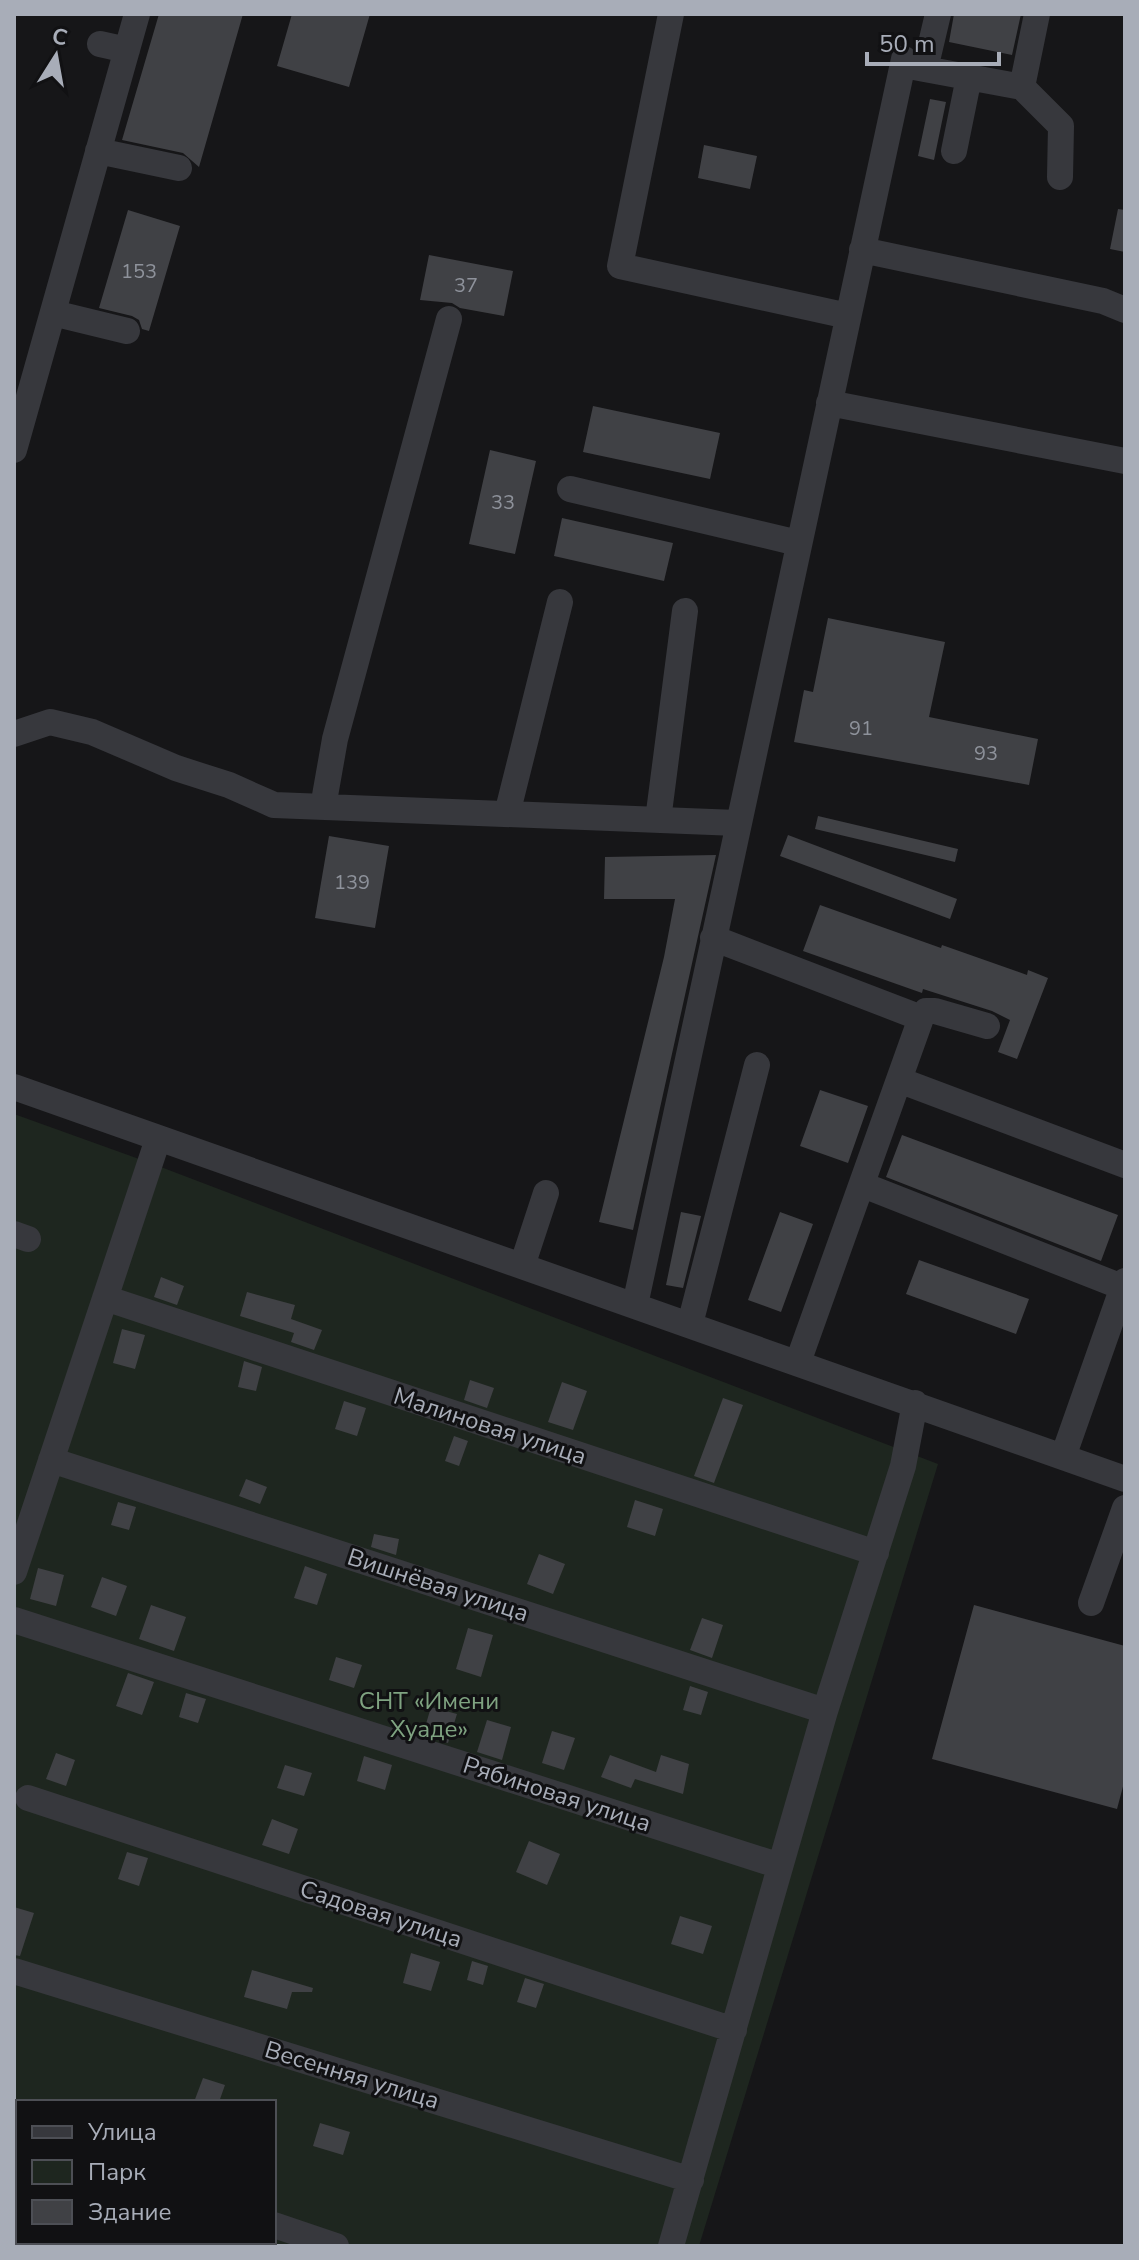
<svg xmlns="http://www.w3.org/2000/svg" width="1139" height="2260" viewBox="0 0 1139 2260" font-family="'Nunito Sans',sans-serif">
	<rect width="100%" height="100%" fill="#161618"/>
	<!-- green -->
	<path fill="#1e261f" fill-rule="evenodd" d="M14,1114L153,1164L938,1464L699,2246H14ZM18,2102H274V2242H18Z"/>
	<!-- building -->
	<path fill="#404145" d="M159,14H243L199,167L183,153L122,140Z
		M292,14H370L349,87L277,66Z
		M954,14H1021L1012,55L949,42Z
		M930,99L946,102L934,160L918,156Z
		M704,145L757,156L750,189L698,178Z
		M1118,209L1125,210V252L1110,249Z
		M128,210L180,226L149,331L142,329L139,320L132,316L99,308Z
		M429,255L513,271L504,316L460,308L452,303L420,300Z
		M593,406L720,433L710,479L583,452Z
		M490,450L536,461L515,554L469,544Z
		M562,518L673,543L664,581L554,556Z
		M828,618L945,642L929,717L1038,739L1029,785L794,742L804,690L813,692Z
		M818,816L958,849L955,862L815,829Z
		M788,835L957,899L950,919L780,856Z
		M329,836L389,846L375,928L315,918Z
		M716,855L633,1230L599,1222L664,957L675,899H604L605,857Z
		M820,905L941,948L942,945L1027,975L1028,970L1048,978L1017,1059L998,1052L1010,1020L992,1011L923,989L922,993L803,951Z
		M820,1090L868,1106L848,1163L800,1146Z
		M902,1135L1118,1215L1101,1261L886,1177Z
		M681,1212L701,1216L683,1288L666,1285Z
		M780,1212L813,1224L781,1312L748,1300Z
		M919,1260L1029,1299L1016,1334L906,1294Z
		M161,1277L184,1286L177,1305L154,1297Z
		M247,1292L295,1305L291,1319L322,1330L314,1350L291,1342L294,1333L240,1316Z
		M122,1329L145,1335L135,1369L113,1363Z
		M244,1361L262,1367L256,1391L238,1387Z
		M470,1380L494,1388L487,1408L464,1400Z
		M562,1382L587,1391L573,1430L548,1422Z
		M723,1398L743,1405L714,1483L694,1476Z
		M344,1401L366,1408L357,1436L335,1429Z
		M454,1436L468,1441L459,1466L445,1461Z
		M246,1479L267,1487L260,1504L239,1496Z
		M635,1500L663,1509L655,1536L627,1527Z
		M118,1502L136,1507L129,1530L111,1525Z
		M374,1534L399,1539L396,1555L371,1547Z
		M539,1554L565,1564L553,1594L527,1584Z
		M305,1566L327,1574L317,1605L294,1598Z
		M38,1568L64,1575L56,1606L30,1599Z
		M102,1577L127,1586L116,1616L91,1607Z
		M151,1605L186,1617L174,1651L139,1639Z
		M974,1605L1125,1646V1779L1117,1809L932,1759Z
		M702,1618L723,1625L712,1658L690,1650Z
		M468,1628L493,1635L481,1677L456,1669Z
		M336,1657L362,1665L354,1688L329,1680Z
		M128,1673L154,1682L142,1715L116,1706Z
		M690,1686L708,1692L701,1715L683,1710Z
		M186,1693L206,1699L198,1723L179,1717Z
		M431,1707L457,1714L448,1743L423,1734Z
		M487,1720L511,1727L502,1760L477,1752Z
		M552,1731L575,1738L564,1770L542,1763Z
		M56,1753L75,1760L66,1786L46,1779Z
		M610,1755L656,1772L661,1755L689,1764L683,1794L635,1779L631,1788L601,1777Z
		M364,1756L392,1765L385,1790L357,1781Z
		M285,1765L312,1773L304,1796L277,1788Z
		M272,1819L298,1829L289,1854L262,1845Z
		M529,1841L560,1854L547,1885L516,1872Z
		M127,1852L148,1858L139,1886L118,1879Z
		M14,1907L34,1913L20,1956L14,1955Z
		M680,1916L712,1926L703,1954L671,1944Z
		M411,1953L440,1962L431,1991L403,1983Z
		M472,1961L488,1966L483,1985L467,1980Z
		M252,1970L313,1988L312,1992H292L287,2009L244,1997Z
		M525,1978L544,1984L536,2008L517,2002Z
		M203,2078L225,2085L219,2102H194Z
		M320,2123L350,2132L343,2155L313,2146Z"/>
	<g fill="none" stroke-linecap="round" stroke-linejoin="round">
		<!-- minor -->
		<path stroke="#37383d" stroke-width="26" d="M671,14L620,266L848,316
			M100,44L127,50
			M903,65L1022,87L1061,126L1060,177
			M925,69L938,14
			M1022,87L1037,14
			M98,151L179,168
			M954,151L969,77
			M862,250L1103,301L1125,310
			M53,313L127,331
			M829,403L1125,461
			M14,450L137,14
			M570,489L798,543
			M14,734L50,722L92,732L176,768L229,785L274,805L737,823
			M323,807L335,739L449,319
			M507,814L560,602
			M658,820L685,611
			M713,938L921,1018L798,1362
			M921,1018L926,1011H935L987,1026
			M899,1080L1125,1165
			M14,1087L1125,1479
			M863,1185L1122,1287
			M14,1234L28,1239
			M522,1266L546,1193
			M105,1298L876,1553
			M635,1305L904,59
			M690,1324L757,1065
			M1063,1457L1125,1281
			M51,1460L825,1711
			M14,1572L158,1139
			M1091,1603L1125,1508
			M14,1620L780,1866
			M28,1798L734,2030
			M14,1971L691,2180
			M14,2139L18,2141
			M274,2225L336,2246
			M671,2246L825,1711L903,1466L915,1403"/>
	</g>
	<g text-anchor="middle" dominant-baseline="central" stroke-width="6" stroke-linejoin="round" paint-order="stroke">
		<!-- number labels -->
		<g font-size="20" fill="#8e929b">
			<text x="139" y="271">153</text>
			<text x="466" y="285">37</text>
			<text x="503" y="502">33</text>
			<text x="861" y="728">91</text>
			<text x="986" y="753">93</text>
			<text x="352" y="882">139</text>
		</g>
		<!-- street labels -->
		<g font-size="24" fill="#a8adb8" stroke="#111113">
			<text transform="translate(490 1426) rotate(18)">Малиновая улица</text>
			<text transform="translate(438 1585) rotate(18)">Вишнёвая улица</text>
			<text transform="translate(557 1794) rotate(18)">Рябиновая улица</text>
			<text transform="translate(381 1914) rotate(18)">Садовая улица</text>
			<text transform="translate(352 2075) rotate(17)">Весенняя улица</text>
		</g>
		<!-- park labels -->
		<g font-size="24" fill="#7fa381" stroke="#111113">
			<text x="429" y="1701">СНТ «Имени<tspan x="429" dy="28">Хуаде»</tspan></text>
		</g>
	</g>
	<!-- border -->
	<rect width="1139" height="2260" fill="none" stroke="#a8adb8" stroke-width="32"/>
	<!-- legend -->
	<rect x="16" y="2100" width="260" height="144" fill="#111113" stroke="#4d4f55" stroke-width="2"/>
	<rect x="32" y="2126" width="40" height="12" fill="#37383d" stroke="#4d4f55" stroke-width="2"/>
	<text x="88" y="2140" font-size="24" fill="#a8adb8">Улица</text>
	<rect x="32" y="2160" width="40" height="24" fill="#1e261f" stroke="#4d4f55" stroke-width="2"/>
	<text x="88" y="2180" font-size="24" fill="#a8adb8">Парк</text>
	<rect x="32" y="2200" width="40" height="24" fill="#404145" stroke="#4d4f55" stroke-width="2"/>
	<text x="88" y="2220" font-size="24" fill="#a8adb8">Здание</text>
	<!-- north arrow -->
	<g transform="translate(56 56) rotate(11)" stroke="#111113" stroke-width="6" paint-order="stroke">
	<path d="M0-6L14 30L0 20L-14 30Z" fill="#a8adb8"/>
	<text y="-12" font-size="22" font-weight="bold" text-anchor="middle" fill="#a8adb8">С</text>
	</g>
	<!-- scale -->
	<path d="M867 52v12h132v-12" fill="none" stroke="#a8adb8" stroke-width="4"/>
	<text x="879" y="52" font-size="24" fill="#a8adb8" stroke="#111113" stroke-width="6" paint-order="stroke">50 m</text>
</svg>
